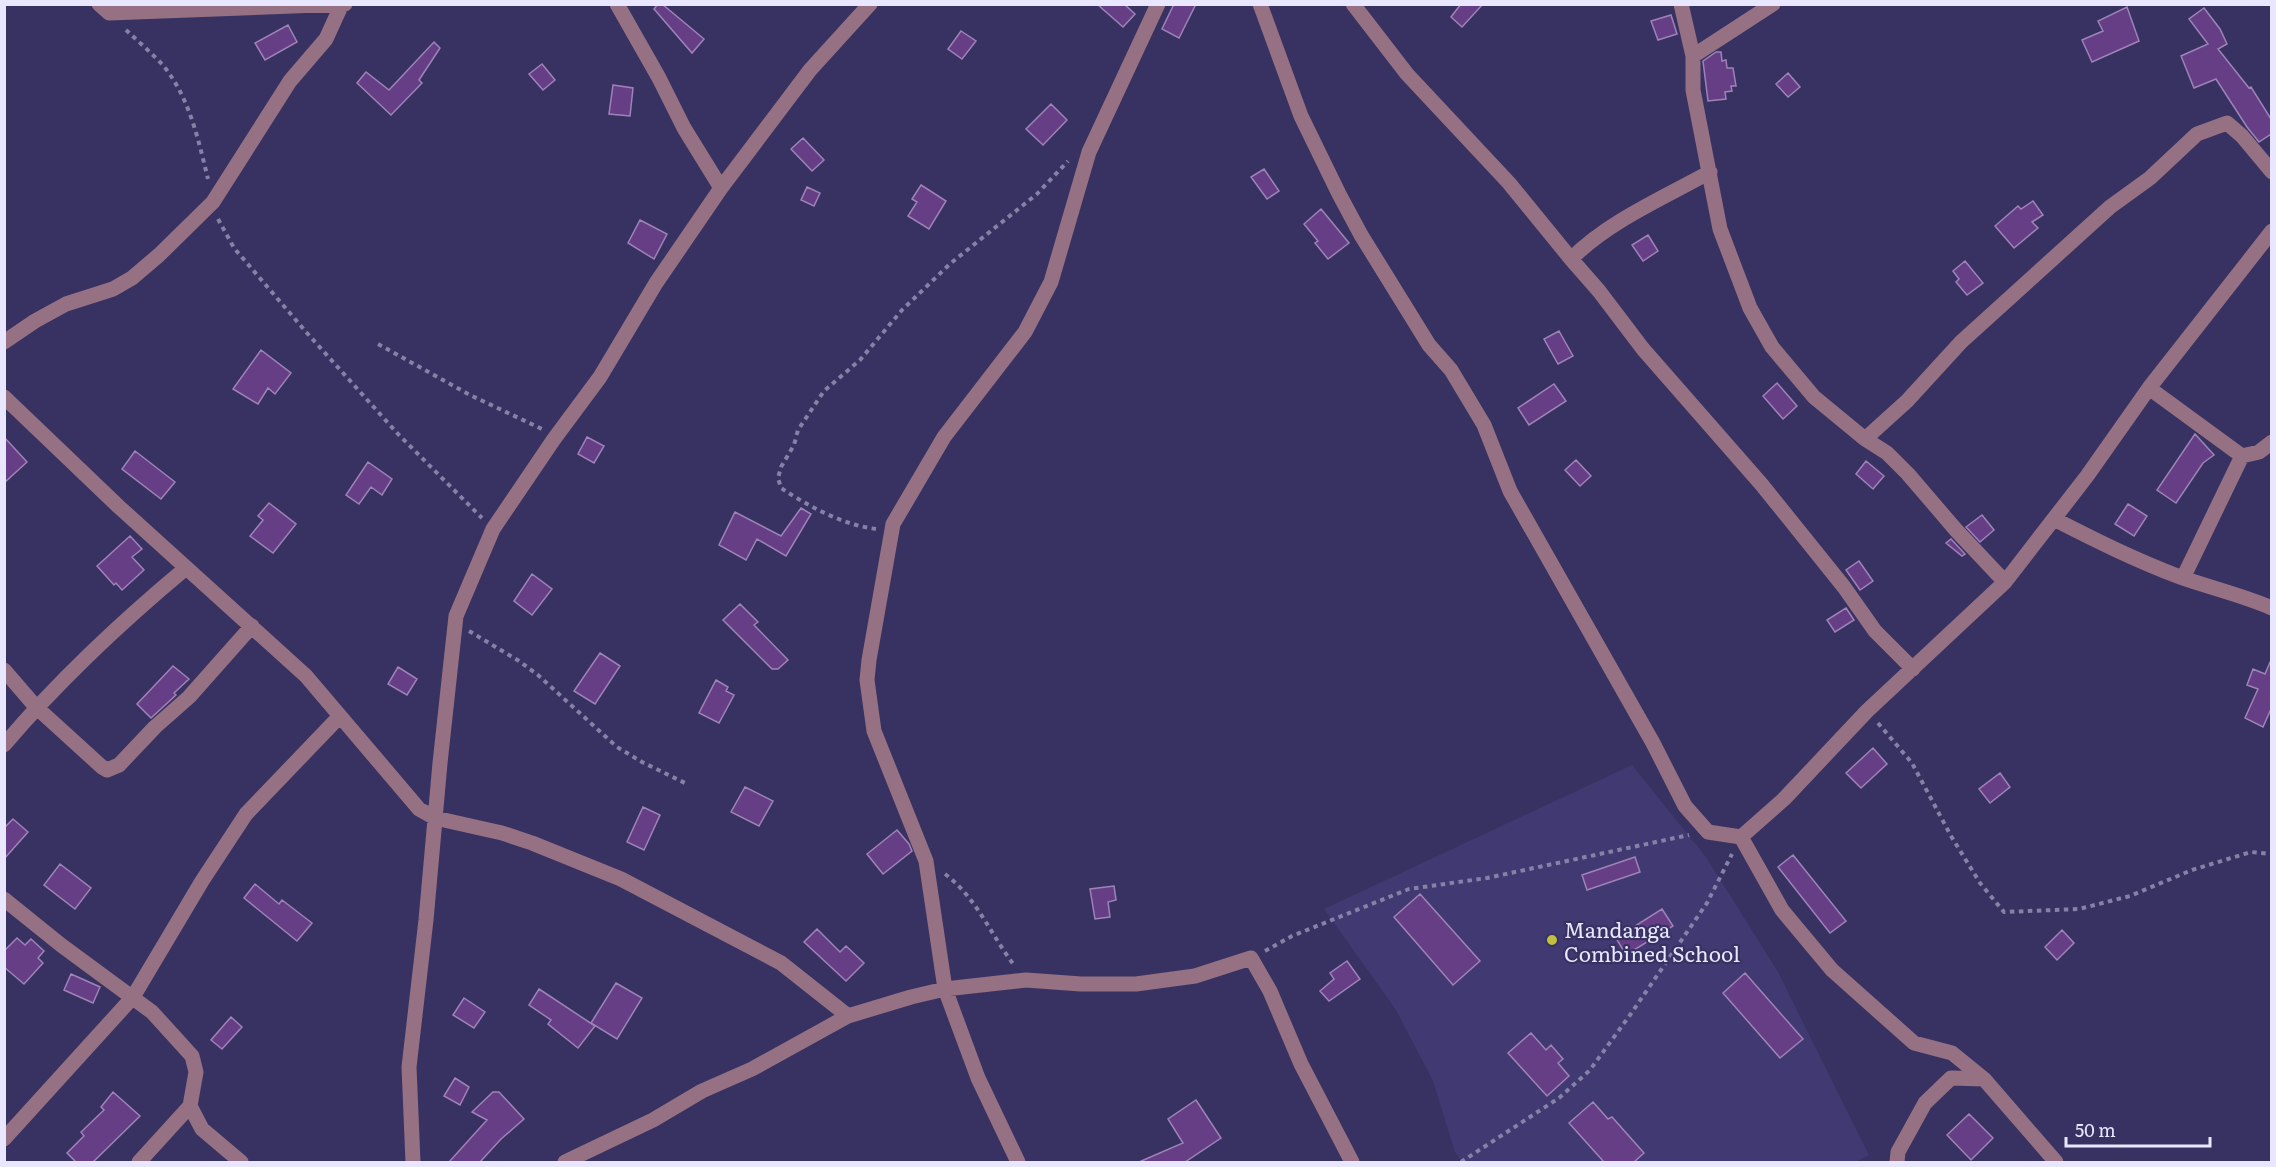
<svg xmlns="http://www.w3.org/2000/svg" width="2276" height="1167" viewBox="0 0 2276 1167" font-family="Literata,serif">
	<rect width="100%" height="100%" fill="#383262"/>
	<!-- built -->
	<path fill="#413971" d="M1632,765L1706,857L1778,972L1869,1155L1855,1162H1462L1455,1152L1433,1081L1396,1010L1324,909Z"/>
	<!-- building -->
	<path fill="#663e85" stroke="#9e83b7" stroke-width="1.5" d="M658,4H662L704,39L692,53L654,9Z
		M1097,4H1124L1135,14L1123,27Z
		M1174,4H1196L1179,38L1162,29Z
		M1461,4H1483L1462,27L1451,17Z
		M2127,7L2139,41L2092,62L2082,40L2103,31L2098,21Z
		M2204,8L2220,29L2227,44L2218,49L2249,88L2251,87L2271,119V134L2259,142L2247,127L2216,79L2194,88L2181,56L2208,44L2189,19Z
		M1671,15L1677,34L1658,40L1651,21Z
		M288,25L297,42L265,60L255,43Z
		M961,31L976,41L962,59L948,49Z
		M434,42L440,48L419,80L422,83L391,115L357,83L366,72L389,90Z
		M1716,52H1721L1722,61L1726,60L1727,68H1733L1736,86H1731L1732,91L1725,92L1726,99L1708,101L1703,61Z
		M542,64L555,80L543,90L529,74Z
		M1788,73L1800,87L1788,97L1776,84Z
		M613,85L633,88L630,116L609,114Z
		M1051,104L1067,120L1043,145L1026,129Z
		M803,138L824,160L812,171L791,149Z
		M1264,169L1279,191L1267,199L1251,177Z
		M921,185L946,201L929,229L908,216L917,202L912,199Z
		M807,187L820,193L814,206L801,200Z
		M2033,201L2043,215L2032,222L2038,228L2014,248L1995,226L2018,206L2021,209Z
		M1321,209L1349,243L1328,259L1315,243L1318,241L1304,224Z
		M640,220L667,234L654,259L628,243Z
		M1648,235L1658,251L1643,261L1632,245Z
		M1965,261L1983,283L1967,295L1956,282L1959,279L1953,271Z
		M1559,331L1573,356L1558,364L1544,339Z
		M261,350L291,373L275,394L268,388L258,404L233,389Z
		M1777,383L1797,406L1783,419L1763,396Z
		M1554,384L1566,401L1529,425L1518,408Z
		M2195,434L2214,455L2203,463L2176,503L2157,490Z
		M4,437L27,462L4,483Z
		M587,437L604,446L594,463L578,454Z
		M135,451L175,482L161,499L122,469Z
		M1576,460L1591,476L1580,486L1565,470Z
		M1866,461L1884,476L1873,489L1856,474Z
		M368,462L392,479L382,495L371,487L359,504L346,495Z
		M269,503L296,524L273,553L250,536L263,520L258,516Z
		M2128,504L2147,516L2134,536L2115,524Z
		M801,508L811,514L786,556L757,539L746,560L719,545L735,512L781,536Z
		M1982,515L1994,530L1980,542L1966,527Z
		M130,536L142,549L132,557L144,570L122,590L116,583L114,585L97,566Z
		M1951,539L1965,554L1962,556L1946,543Z
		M1859,561L1873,581L1860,590L1846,570Z
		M532,574L552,589L532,615L514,601Z
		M740,604L758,622L754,625L788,660L778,669H772L723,620Z
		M1846,608L1854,620L1835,632L1827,620Z
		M600,653L620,666L595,704L574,691Z
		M2271,660V709L2263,727L2245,718L2258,689L2247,685L2253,669L2265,674Z
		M173,666L189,679L174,693L176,695L151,718L137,704Z
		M398,667L417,679L407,695L388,684Z
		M716,680L728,687L726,691L734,695L719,723L699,713Z
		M1873,748L1887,764L1861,788L1846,773Z
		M2000,773L2010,787L1990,803L1979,789Z
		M745,787L773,801L759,826L731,812Z
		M643,807L660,815L644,850L627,842Z
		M13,819L28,832L4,859V828Z
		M897,830L909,844L912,851L883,874L867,854Z
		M1793,855L1846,921L1830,933L1778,867Z
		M1635,857L1640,872L1587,890L1582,875Z
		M60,864L91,888L75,909L44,885Z
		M255,884L279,904L282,900L312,923L297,941L244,898Z
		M1114,886L1116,900L1108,902L1110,917L1095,919L1090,889Z
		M1420,894L1480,961L1453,985L1394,917Z
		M1662,909L1673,926L1626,955L1616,938Z
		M817,929L840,952L846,946L864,963L846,981L804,942Z
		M2062,930L2074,943L2057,960L2045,947Z
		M17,938L25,945L31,939L44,951L38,958L43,963L24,984L4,967V951Z
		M1347,961L1360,979L1329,1001L1320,991L1334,979L1330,973Z
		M1745,973L1803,1039L1780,1058L1723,993Z
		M71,974L100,987L93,1003L64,990Z
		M616,983L642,998L617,1039L591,1023Z
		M539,989L595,1026L578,1048L548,1024L551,1020L529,1005Z
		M464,998L485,1012L474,1028L453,1015Z
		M231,1017L242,1027L222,1049L211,1040Z
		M1531,1033L1546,1050L1551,1045L1563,1059L1558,1063L1569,1076L1547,1096L1508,1053Z
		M455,1078L469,1087L460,1105L444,1096Z
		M113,1092L140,1116L93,1162H76L67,1153L84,1136L81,1132L104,1110L101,1107Z
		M493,1092H499L524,1119L501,1139L480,1162H449L487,1120L472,1112Z
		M1196,1100L1221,1138L1185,1162H1139L1183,1143L1168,1119Z
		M1593,1102L1608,1119L1612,1117L1644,1153L1634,1162H1604L1569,1123Z
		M1969,1114L1993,1138L1971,1160L1947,1135Z"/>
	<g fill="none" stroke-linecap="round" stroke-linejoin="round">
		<!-- path -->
		<path stroke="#8581a7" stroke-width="4" stroke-dasharray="4.5 4.5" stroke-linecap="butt" d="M126,30C137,40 149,51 160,62C189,94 198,139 208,179
			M218,219L234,248L307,333L398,434L482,518
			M378,344L470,395L542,429
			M876,529C843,525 808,506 781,488L778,478L781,467L794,445L798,430L824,391L860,360L902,310L951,263L1037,194L1068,161
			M469,631L519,661L538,675L617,747L642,762L685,783
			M1878,723L1912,763L1951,836L1980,883L2004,912L2079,909L2130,896L2192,870L2251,852L2272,854
			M945,874C976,897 991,935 1014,965
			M1265,951L1292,936L1409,889L1487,878L1689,835
			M1461,1162L1559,1098L1590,1070L1630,1015L1707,903L1732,854"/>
		<!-- minor -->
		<path stroke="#967183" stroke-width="15" d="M99,4L109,13L345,4
			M617,4L659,78L684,128L721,188
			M1260,4L1301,116L1339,194L1361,235L1429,345L1451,370L1484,425L1510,491L1653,743L1685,806L1708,832L1741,837L1784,799L1867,711L2005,582L2087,476L2149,388L2272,231
			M1353,4L1407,74L1509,183L1571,259C1609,221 1663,198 1710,172
			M1681,4L1693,56V90L1720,229L1750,308L1772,347L1814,397L1865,439L1887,453L1908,474L1956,530L2005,582
			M1693,56L1773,4
			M1571,259L1599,291L1643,349L1762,485L1844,587L1875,631L1913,669
			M4,342L35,321L66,304L113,289L132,278L159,255L213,202L290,81L326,39L342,4
			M2149,388L2242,456L2259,452L2272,442
			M4,397L118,506L306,676L419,809L435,818L502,833L532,843L621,879L781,963L848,1016
			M1865,439L1907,401L1961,342L2110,207L2150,178L2197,134L2227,123L2242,136L2272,172
			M2054,519C2097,541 2135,560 2180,577C2211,588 2242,595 2272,608
			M2183,578L2242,456
			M4,670L36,707L102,767L107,770L119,765L155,727L189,697L252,626
			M4,745C60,679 120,623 186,568
			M1741,837L1782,910L1832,970L1914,1043L1952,1053L1984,1079L2056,1162
			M4,899L61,945L152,1012L192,1056L196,1072L190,1106L139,1162
			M190,1106L202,1129L241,1162
			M4,1139L133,997L202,881L246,814L340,716
			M413,1162L409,1067L426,920L440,763L456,616L493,529L554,439L600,377L656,283L721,188L810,70L870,4
			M565,1162L653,1120L702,1091L752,1069L848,1016L911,997L945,989L1026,980L1081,984H1136L1195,976L1251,958L1270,991L1301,1064L1352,1162
			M1018,1162L978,1078L945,989L926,861L874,731L867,680L869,660L893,524L944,437L1025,332L1051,282L1089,152L1158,4
			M1897,1162L1898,1152L1925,1103L1951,1078L1984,1079"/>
	</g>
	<!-- markers -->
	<circle fill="#c1be40" stroke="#383262" stroke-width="2" cx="1552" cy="940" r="6"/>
	<g text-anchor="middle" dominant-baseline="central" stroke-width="4.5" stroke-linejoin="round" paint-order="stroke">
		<!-- poi labels -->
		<g font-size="21" fill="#e8e7ff" stroke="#383262" text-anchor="start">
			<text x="1564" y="928">Mandanga<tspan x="1564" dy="24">Combined School</tspan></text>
		</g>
	</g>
	<!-- border -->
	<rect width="2276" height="1167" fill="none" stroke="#e8e7ff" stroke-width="12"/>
	<!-- scale -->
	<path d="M2066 1137v9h144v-9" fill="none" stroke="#e8e7ff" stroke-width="3"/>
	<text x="2075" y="1137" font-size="18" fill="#e8e7ff" stroke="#383262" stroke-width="4.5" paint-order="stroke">50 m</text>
</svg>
